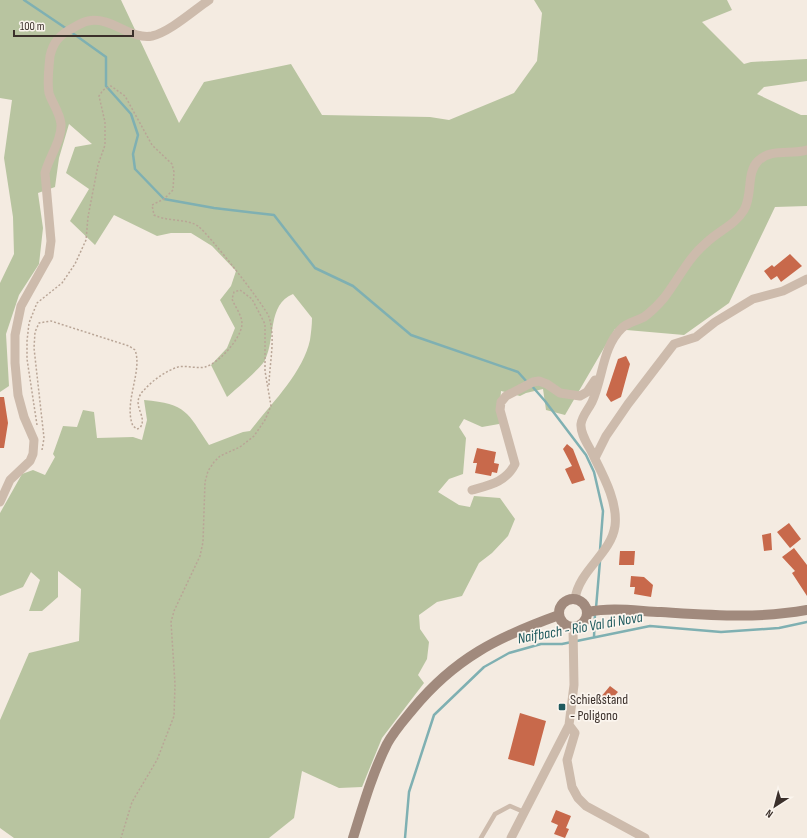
<svg xmlns="http://www.w3.org/2000/svg" width="807" height="838" viewBox="0 0 807 838" font-family="'Sofia Sans Condensed',sans-serif">
	<rect width="100%" height="100%" fill="#f4ebe1"/>
	<!-- green -->
	<path fill="#b8c4a0" d="M0,0H121L179,123L204,82L291,64L322,115L430,117L449,120L514,93L537,61L542,13L534,0H727L732,10L702,22L744,64L751,62L807,59V81L764,87L757,94L801,115H807V206L775,207L729,303L684,335L615,329L565,415L546,410L543,389L526,393L520,396L501,391L499,424L482,427L464,419L459,427L466,438L463,474L449,479L438,492L459,505L470,507L474,496L500,498L515,519L508,536L492,553L479,563L462,596L437,602L419,615L420,629L429,642L427,659L418,675L424,683L382,738L362,787L339,788L302,771L294,818L269,838H14L0,828V720L29,653L79,641L81,589L58,571V597L42,611H29L40,580L31,572L23,587L0,596V513L22,474L33,470L45,475L55,457L53,454L63,426L77,427L83,410L94,412L97,438L133,437L142,440L147,420L144,400C187,404 187,412 209,445L243,432L250,431C270,405 303,373 310,340C311,333 312,325 312,318L293,294C267,305 276,338 265,360C261,368 235,390 227,397L211,365L227,348L235,328L220,300L231,286L236,271L212,246L191,233H171L157,236L114,215L95,245L70,221L89,189L66,173L75,147L92,144L69,124L59,158L55,187L38,193L43,228L39,264L19,295L6,334L9,386L0,392V283L14,254L13,217L4,158L12,100L0,98Z"/>
	<g fill="none" stroke-linecap="round" stroke-linejoin="round">
		<!-- stream -->
		<path stroke="#7fb0b2" stroke-width="2.5" d="M24,0L67,29
			M71,32L106,57V86L131,114L138,135L133,154L135,169L164,199L214,208L274,215L315,268L353,286L411,335L518,372L527,382
			M531,385L545,401L586,455L594,472L603,511L600,550
			M596,608L600,561
			M594,637L595,613
			M405,838L409,792L434,715L484,667L509,653L541,644H562L650,626L721,632L779,628L807,622"/>
	</g>
	<!-- building -->
	<path fill="#c8694b" d="M790,254L802,266L781,282L777,276L771,280L764,271L772,265L774,267Z
		M626,356L630,364L621,397L611,402L606,395L618,359Z
		M0,397H4L8,423L4,448H0Z
		M567,444L573,449L585,480L572,484L565,469L572,466L563,449Z
		M477,448L496,452L494,463L499,464L497,473L492,472L491,476L475,473L477,463H473Z
		M789,523L801,539L790,548L777,532Z
		M771,533L772,550L764,551L762,535Z
		M794,548L807,565V596L792,573L795,571L782,557Z
		M620,551H635L634,565H619Z
		M631,576L644,577L653,585L651,597L634,594L635,587H630Z
		M610,686L618,692L607,704L600,698Z
		M520,713L546,721L534,766L508,759Z
		M556,810L571,816L566,828L569,829L565,838L554,834L558,825L551,822Z"/>
	<g fill="none" stroke-linecap="round" stroke-linejoin="round">
		<!-- path -->
		<path stroke="#b9a596" stroke-width="1.5" stroke-dasharray="2 2" stroke-linecap="butt" d="M37,425L27,359V341L29,323L37,303L62,283L75,264L86,240L88,217L98,165L105,145V122L99,96L103,90L111,86L125,96L152,145L172,164L174,172L173,190L164,199L152,205L154,215C168,222 185,218 198,226C208,233 265,306 269,317C276,339 269,365 269,387
			M42,450L44,438L34,348L35,332L39,323L51,321L129,346L135,350C143,371 123,403 133,426L137,429L140,428C149,415 128,405 145,389C153,380 166,371 178,367C187,365 196,369 205,367C219,363 241,339 242,324C242,315 235,307 232,299L234,292L240,290L252,299L265,324V371L271,406L265,420L254,436L240,447L220,456L214,462L208,471L205,482L203,542L200,556L174,611L171,622L175,684L174,716L157,760L132,802L121,838"/>
		<!-- lane -->
		<path stroke="#cdbbac" stroke-width="4.5" d="M481,838L495,814L510,806L524,812"/>
		<!-- street -->
		<path stroke="#cdbbac" stroke-width="9" d="M595,458L606,436L628,404L674,344L696,337L715,322L753,299L783,291L807,279
			M472,490C490,485 506,482 515,464L500,410L501,402L506,396L533,382L539,381L547,384L560,393L580,396L587,392L595,380H598
			M0,502L10,480L30,461L33,454L34,440L24,417L18,395L15,363V335L21,306L49,256L51,241L45,173C49,157 62,140 61,124C60,113 52,103 49,93C47,83 49,66 50,56C53,43 58,37 69,30C75,27 82,22 88,21C111,16 130,40 152,36C170,32 194,10 209,0
			M575,599C579,570 611,554 615,526C618,503 604,477 594,457C590,447 580,435 581,424C582,416 588,410 592,402C603,379 602,347 622,328C628,322 637,321 644,317C651,312 658,305 664,298C678,280 688,258 706,243C718,231 735,225 744,210C753,195 746,173 758,161C771,148 791,155 807,150
			M569,725L575,733L567,760L572,787L578,798L586,806L645,838
			M511,838L569,725L574,685L573,628"/>
		<!-- secondary -->
		<path stroke="#a18a7d" stroke-width="10" d="M559 613a14 14 0 1 1 28 0a14 14 0 1 1-28 0Z
			M588,612C611,607 637,611 661,612C710,615 758,619 807,610
			M353,838C363,806 372,774 387,744C394,731 404,720 413,709C455,658 498,637 559,615"/>
	</g>
	<!-- markers -->
	<rect fill="#1f5a5e" stroke="#fbf5ee" stroke-width="1.5" x="558" y="703" width="8" height="8" rx="2"/>
	<g text-anchor="middle" dominant-baseline="central" stroke-width="3.5" stroke-linejoin="round" paint-order="stroke">
		<!-- poi labels -->
		<g font-size="14" fill="#3b302b" stroke="#fbf5ee" text-anchor="start">
			<text x="570" y="699">Schießstand<tspan x="570" dy="16">- Poligono</tspan></text>
		</g>
		<!-- water labels -->
		<g font-size="15" font-style="italic" fill="#1f5a5e" stroke="#fbf5ee">
			<text transform="translate(580 628) rotate(-10)">Naifbach - Rio Val di Nova</text>
		</g>
	</g>
	<!-- north arrow -->
	<g transform="translate(775 806) rotate(216)" stroke="#fbf5ee" stroke-width="3" paint-order="stroke">
	<path d="M0-3L7 15L0 10L-7 15Z" fill="#3b302b"/>
	<text y="-6" font-size="11" font-weight="bold" text-anchor="middle" fill="#3b302b">N</text>
	</g>
	<!-- scale -->
	<path d="M14 30v6h119v-6" fill="none" stroke="#3b302b" stroke-width="2"/>
	<text x="20" y="30" font-size="12" fill="#3b302b" stroke="#fbf5ee" stroke-width="3" paint-order="stroke">100 m</text>
</svg>
